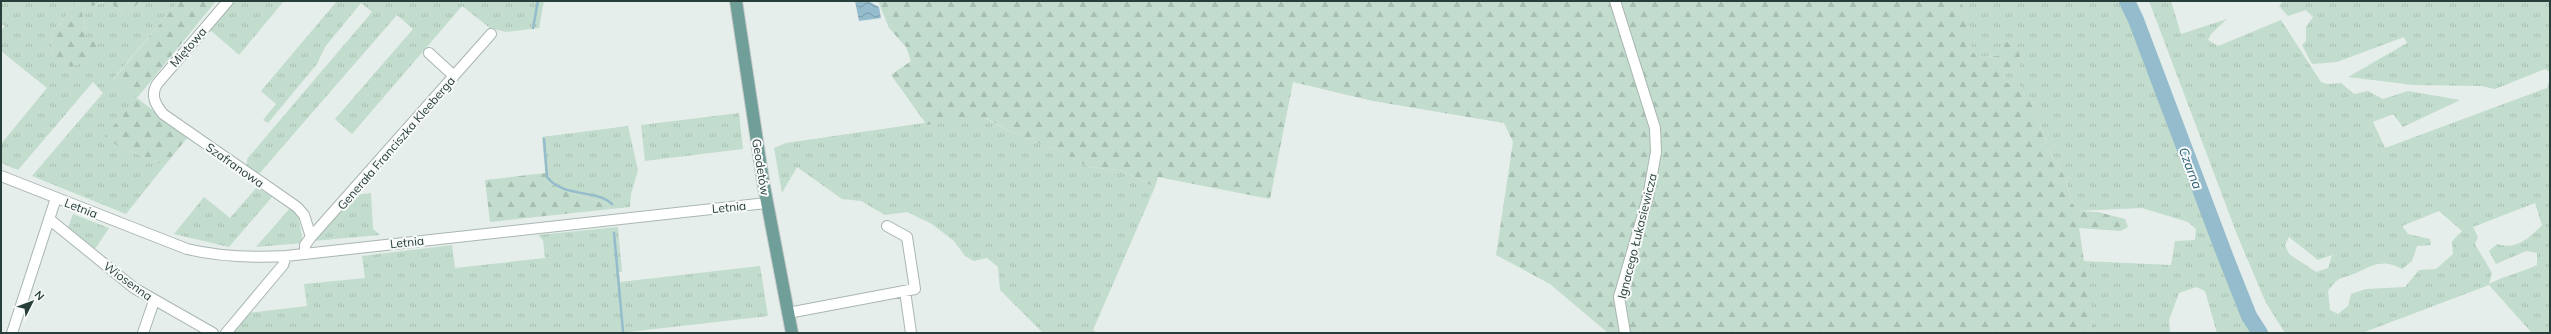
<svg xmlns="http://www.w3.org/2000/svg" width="2551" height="334" viewBox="0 0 2551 334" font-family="Mulish,sans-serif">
	<defs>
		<pattern id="grass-tufts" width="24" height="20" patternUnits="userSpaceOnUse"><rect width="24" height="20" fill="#c2dccd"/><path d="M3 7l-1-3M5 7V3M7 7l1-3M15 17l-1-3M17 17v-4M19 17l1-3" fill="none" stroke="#a7beb1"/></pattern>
		<pattern id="forest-firs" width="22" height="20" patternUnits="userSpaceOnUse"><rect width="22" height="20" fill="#c2dccd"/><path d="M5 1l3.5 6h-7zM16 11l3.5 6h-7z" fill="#a7beb1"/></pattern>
		<pattern id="water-waves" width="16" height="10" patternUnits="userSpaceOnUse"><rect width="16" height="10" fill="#95bccc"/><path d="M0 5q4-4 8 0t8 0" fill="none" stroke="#7a9aa7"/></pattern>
	</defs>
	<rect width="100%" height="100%" fill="#e6eeeb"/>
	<!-- grass -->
	<path fill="url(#grass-tufts)" fill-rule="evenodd" d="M1,1H78L51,33L53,54L86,38L82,11L88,4L93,6L108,1L118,10L129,13L140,1H179L113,79L137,98L119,147L165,165L126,214L32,176L103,93L93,82L18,170L1,163V144L47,88L1,51V31L5,26L1,24Z
		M233,1H284L239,55L209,29Z
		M337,1H544L539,28L506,32L490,28L462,6L352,134L335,119L413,29L397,15L258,175L247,167V159L372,12L361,3L325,47L317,64L268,123L263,120L276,104L261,91Z
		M1959,1H2124L2134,22L2243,311L2255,333H2217L2205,291L2196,287L2179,293L2169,320L2170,333H2095L2083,261L2171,265L2175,241L2195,240L2196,229L2188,222L2142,208L2077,211L2071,201L2066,179L2051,155L2031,98L2007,83L2002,76L2010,68L1998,56L1977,57C1962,42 1975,17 1959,1Z
		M2149,1H2171L2181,34L2227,19L2211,34L2208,40L2218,46L2281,20L2321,82L2327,84L2341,83L2354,94L2368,91L2383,99L2408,91L2460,100L2403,127L2393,114L2373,122L2385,148L2547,88L2550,80V333H2532L2489,285L2362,333H2285L2266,303L2238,237ZM2535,203L2542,225C2528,239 2517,250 2497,244L2489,251L2496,264L2526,251L2537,253V265C2520,273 2506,275 2489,284L2492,273L2475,244L2478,237L2473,227ZM2439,211L2462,231L2452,241L2453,254L2436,269L2419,270L2405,287L2366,289L2351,294L2348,306L2338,314L2330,310L2328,291C2340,275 2339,280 2356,273C2375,264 2382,259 2402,269L2412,261L2417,246L2431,245L2430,239L2408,234L2402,226ZM2289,237L2318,260L2332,255L2328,268L2316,272L2289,254L2285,245Z
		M2283,1H2550V72L2545,69L2495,89L2481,86L2414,85L2348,77L2407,43L2404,37L2337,62L2312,64L2302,45L2306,41V27L2313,17L2306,10L2288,16L2279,6Z
		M739,113L743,149L645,161L641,125Z
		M965,117H983L1022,137L1057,150L1089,167L1119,170L1155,187L1093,330L1097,333H1043L1000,290L998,267L987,258L974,261L965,256L954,241L932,224L907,212L885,215L861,201L842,199L797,167L782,193L774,148L786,143Z
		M628,126L638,170L631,194L630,207L611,209L608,204L557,189L546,180L542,137Z
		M257,187L272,197L229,247L174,234L204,197L230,218Z
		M371,193L373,229L380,235L313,241L355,195Z
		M291,207L298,213L303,243L256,247Z
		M73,214L109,228L95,249L68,228Z
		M618,227L622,272H619L620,282L760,266L768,316L620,333H231L247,313L307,306L304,284L365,278L362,256L452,245L455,268L545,258L543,240L538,235Z"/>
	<!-- forest -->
	<path fill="url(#forest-firs)" d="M78,1H104L93,6L88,4L82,11L86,38H95L97,50L88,61L71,67L53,54L51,33Z
		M108,1H140L129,13L118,10Z
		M179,1H216L137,98L188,137L165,165L119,147L105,136L137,98L113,80Z
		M878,1H1959C1975,17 1963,42 1977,57L1998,56L2001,43L2011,42C2020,50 2021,57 2020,68H2010L2002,76L2007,83H2018L2031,98L2051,155L2066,179L2071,201L2077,211L2098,212L2125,219L2128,227L2121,231L2079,228L2095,333H1608L1550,284L1496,255L1513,142L1504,123L1373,101L1293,82L1270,199L1158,177L1155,187L1119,170L1089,167L1057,150L1022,137L984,117H965L927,125L891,75L911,61L906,47L889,28Z
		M546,173V180L557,189L608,204L611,209L490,222L485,180Z"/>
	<!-- water -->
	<path fill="url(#water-waves)" d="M855,1H868L879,7L881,18L859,21Z"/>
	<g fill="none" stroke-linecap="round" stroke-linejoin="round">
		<!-- stream -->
		<path stroke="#95bccc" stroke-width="2.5" d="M533,28L538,1
			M544,139L547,177C563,198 597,189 612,204
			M614,233L623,331"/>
		<!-- river -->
		<path stroke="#95bccc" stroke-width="16" d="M2127,1L2136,20L2226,258L2249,316L2260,333"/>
		<!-- minor casing -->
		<g stroke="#a9b6b3" stroke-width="12">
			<path id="minor" d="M228,1L157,84C150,96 156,105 163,114L297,207L304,215L311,237
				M1615,1L1655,128L1656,152L1648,197L1619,297L1625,333
				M429,53L454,76
				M1,176L187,249C221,257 251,258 286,256L767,203
				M49,219L134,288L213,333
				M305,253V245L311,237L491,34
				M905,291L911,333
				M788,313L915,289L907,237L887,226
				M12,333L56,198
				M143,333L154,301
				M226,333L283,265L286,256"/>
		</g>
		<!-- major casing -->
		<g stroke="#c3c9c8" stroke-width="14">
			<path id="major" d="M736,1L763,181L792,333"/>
		</g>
		<!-- minor -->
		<use href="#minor" stroke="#fff" stroke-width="10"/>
		<!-- major -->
		<use href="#major" stroke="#709e98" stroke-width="12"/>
	</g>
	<g text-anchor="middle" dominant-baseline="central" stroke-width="4" stroke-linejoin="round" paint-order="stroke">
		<!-- street labels -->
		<g font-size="12" fill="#273e3b" stroke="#f7faf9">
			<text transform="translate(188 47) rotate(-49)">Miętowa</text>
			<text transform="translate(396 143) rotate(-49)">Generała Franciszka Kleeberga</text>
			<text transform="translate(235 165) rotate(35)">Szafranowa</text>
			<text transform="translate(761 167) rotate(81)">Geodetów</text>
			<text transform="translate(729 207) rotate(-5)">Letnia</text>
			<text transform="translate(81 208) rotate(21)">Letnia</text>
			<text transform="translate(1637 236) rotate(-76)">Ignacego Łukasiewicza</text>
			<text transform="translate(407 242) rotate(-6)">Letnia</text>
			<text transform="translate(128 281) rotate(36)">Wiosenna</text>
		</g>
		<!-- water labels -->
		<g font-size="13" font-style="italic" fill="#275d74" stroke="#f7faf9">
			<text transform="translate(2191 168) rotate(69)">Czarna</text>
		</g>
	</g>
	<!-- border -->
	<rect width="2551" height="334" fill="none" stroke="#273e3b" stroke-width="4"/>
	<!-- north arrow -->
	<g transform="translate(32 302) rotate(48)" stroke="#f7faf9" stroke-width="3" paint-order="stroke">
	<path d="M0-3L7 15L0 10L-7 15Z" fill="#273e3b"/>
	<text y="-6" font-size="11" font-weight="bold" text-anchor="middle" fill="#273e3b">N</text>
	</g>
</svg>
